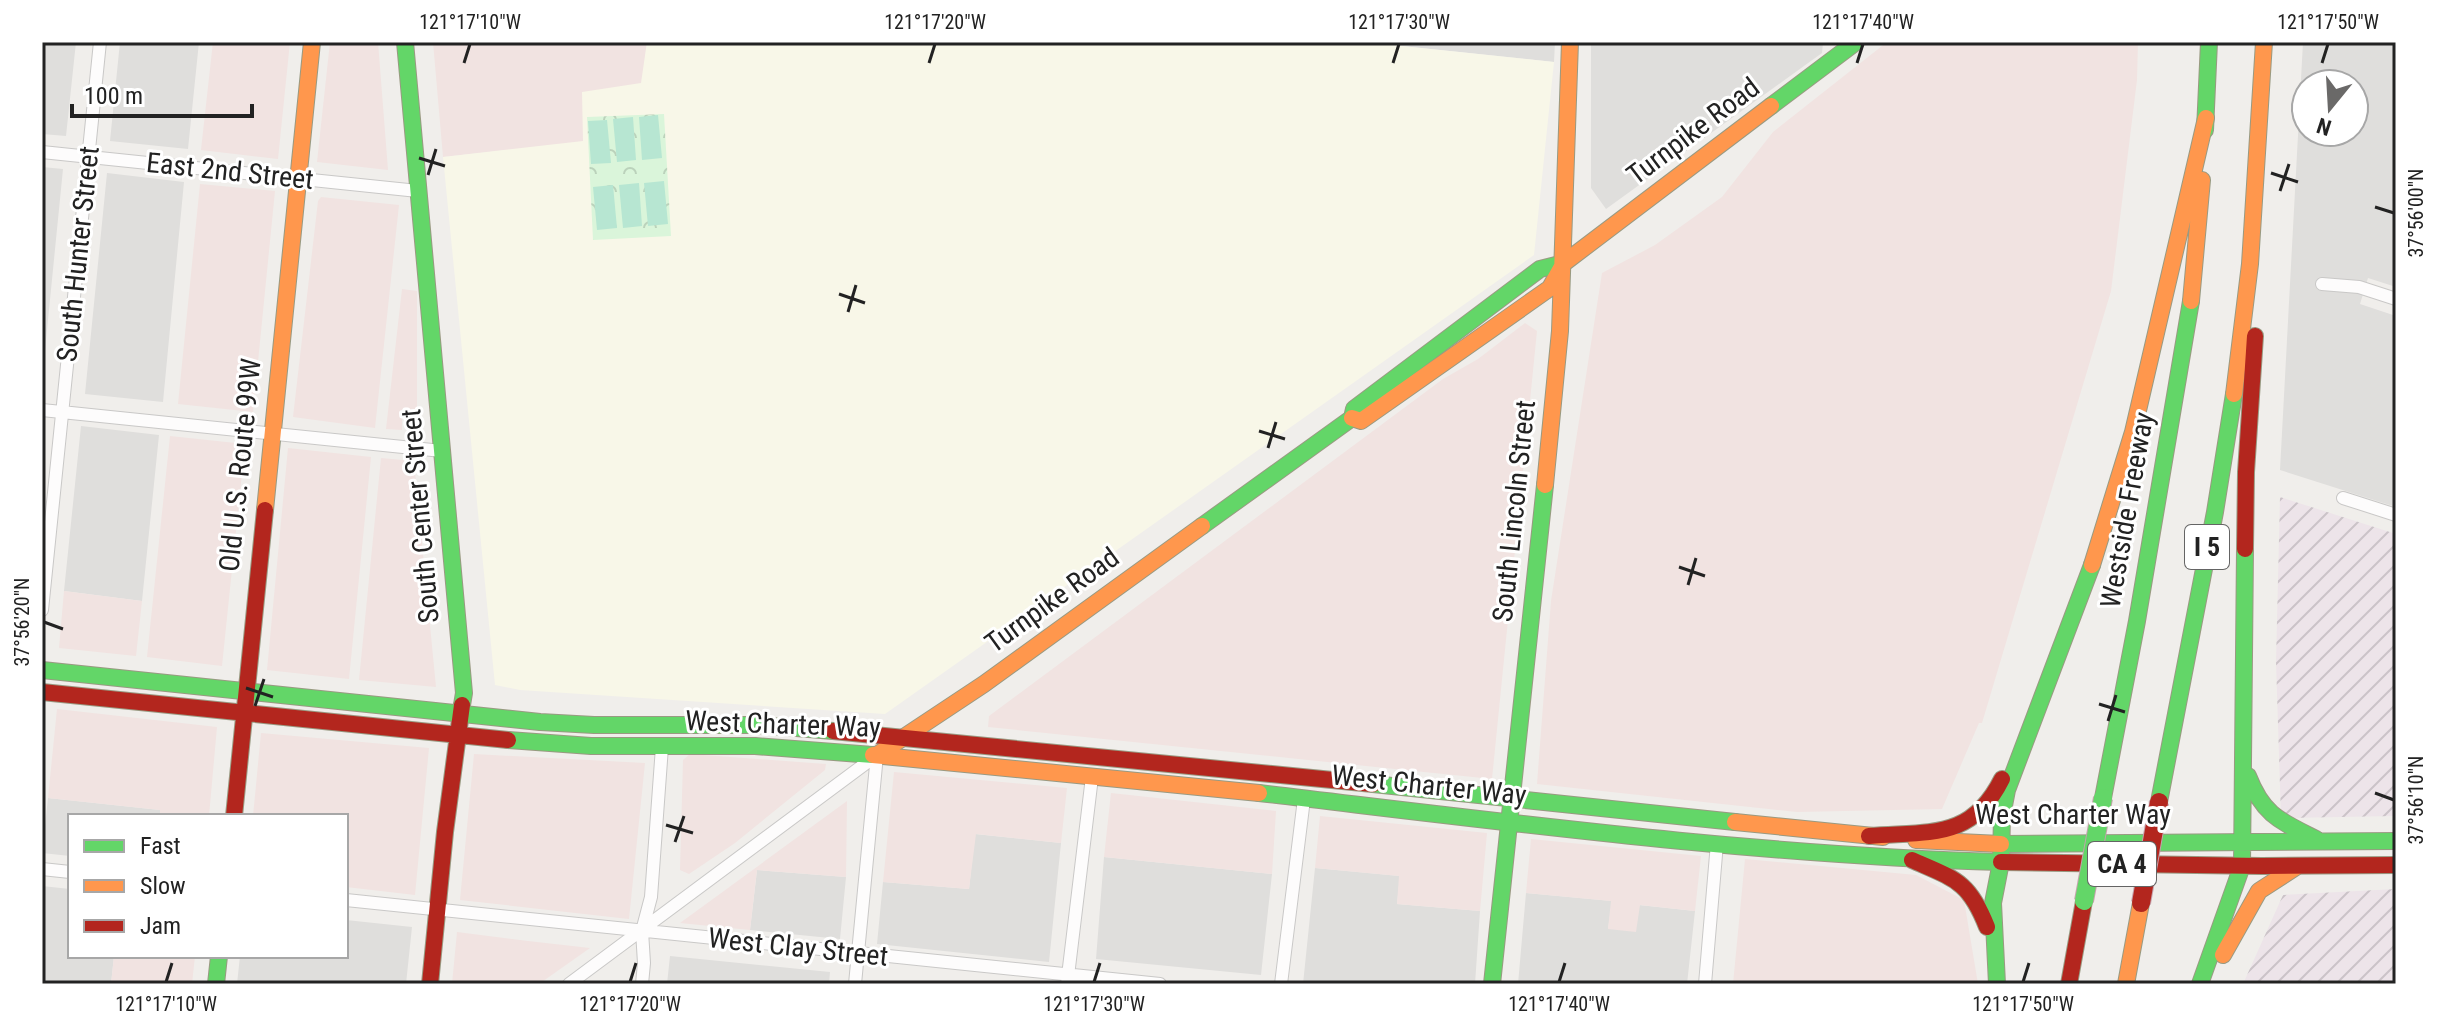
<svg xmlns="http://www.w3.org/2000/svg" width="2438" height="1026" viewBox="0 0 2438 1026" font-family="'Roboto Condensed',sans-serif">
	<defs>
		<pattern id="industrial-furrows" width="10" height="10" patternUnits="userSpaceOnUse" patternTransform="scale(2)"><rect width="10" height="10" fill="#ede4e9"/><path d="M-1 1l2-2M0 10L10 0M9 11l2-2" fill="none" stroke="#cbc3c8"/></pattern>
		<pattern id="park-crowns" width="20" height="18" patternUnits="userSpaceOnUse" patternTransform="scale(2)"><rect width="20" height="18" fill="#daf5da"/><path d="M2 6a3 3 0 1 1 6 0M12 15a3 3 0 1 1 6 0" fill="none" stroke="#bbd2bb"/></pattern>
	</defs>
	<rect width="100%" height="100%" fill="#f0eeeb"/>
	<!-- residential -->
	<path fill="#dfdedc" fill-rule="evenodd" d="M42,42H76L66,136L42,134Z
		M120,42H199L188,149L110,141Z
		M1364,42H1555L1554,62Z
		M1591,42H1823V43L1822,53L1606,209L1591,188Z
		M2303,42H2396V287L2368,278L2360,304L2396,316V507L2280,470ZM2306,84H2354V132H2306Z
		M42,167L63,169L42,380Z
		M107,173L184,182L163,402L85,394Z
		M81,426L159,435L142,601L64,591Z
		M48,798L160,810V816H70V856L42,853Z
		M975,834L1061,843L1049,962L877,944L883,882L969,889Z
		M1104,857L1272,874L1261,975L1096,959Z
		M1315,868L1400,876L1397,904L1480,911L1475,984H1303Z
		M757,870L846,877L840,939L750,930Z
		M42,886L70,889V956H114L111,984H42Z
		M1526,893L1612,901L1608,929L1639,905L1695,911L1687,984H1518Z
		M346,920L412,927L406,984H237L240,956H346Z
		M670,956L830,972L829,984H667Z"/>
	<!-- commercial -->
	<path fill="#f1e3e1" d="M213,42H290L278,159L201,150Z
		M330,42H378L388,170L317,162Z
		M433,42H647L642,83L584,142L443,157Z
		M1887,42H2138L2137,80L2111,291L1982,723H1979L1942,809L1797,812L1537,784L1551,601L1602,273L1655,245L1722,197L1773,132Z
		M200,184L275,191L253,412L178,404Z
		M321,197L399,205L375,428L293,417L318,201Z
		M402,289L417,291V411L402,409V430L386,429Z
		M1525,323L1537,331L1492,779L988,727L989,716L1443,379L1478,359Z
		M170,436L245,444L222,666L147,657Z
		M288,448L371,457L349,679L267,670Z
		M381,458L414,461L436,687L359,680Z
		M64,591L142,601L136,656L59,648Z
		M57,709L217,727L209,816H160V810L48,798Z
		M261,733L429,748L415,895L346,887V816H253Z
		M474,754L645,763L629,919L460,900Z
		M690,754L826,764L825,770L735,843L689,874L680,870L683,760Z
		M894,772L1067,788L1061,843L976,834L969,889L883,882Z
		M1111,793L1276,811L1272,874L1104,857Z
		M847,801L846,877L757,870L750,930L680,923Z
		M1320,816L1487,833L1480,911L1397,904L1399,876L1315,868Z
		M1531,839L1701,856L1695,911L1640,905L1636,932L1608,929L1611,901L1526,893Z
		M1745,859L1916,875L1964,900L1978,984H1733Z
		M457,932L528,941L590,948L539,984H452Z
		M114,956H195L192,984H111Z"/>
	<!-- industrial -->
	<path fill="url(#industrial-furrows)" d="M2280,497L2396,534V816L2281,818L2276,662Z
		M2396,889V984H2243L2283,895Z"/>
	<!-- education -->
	<path fill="#f8f7e8" d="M647,42H1364L1554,62L1534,255L885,714L520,690L495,685L443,157L583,141L582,92L641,83Z"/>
	<!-- park -->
	<path fill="url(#park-crowns)" d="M664,114L671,236L593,240L587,117Z"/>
	<!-- pitch -->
	<path fill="#b7e6d2" d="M658,115L662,158L642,160L639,117Z
		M633,117L636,160L617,162L613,119Z
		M607,120L611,163L591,164L588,121Z
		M664,181L668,224L648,226L644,183Z
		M639,183L642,226L623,228L619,185Z
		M613,185L617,228L597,230L593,187Z"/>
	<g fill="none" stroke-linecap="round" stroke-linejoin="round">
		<!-- street casing -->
		<g stroke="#c9c8c7" stroke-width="14">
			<path id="street" d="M42,152L418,191
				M2322,284L2359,287L2396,299
				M42,410L442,451
				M2343,498L2396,515
				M42,610L100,42
				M42,869L70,872
				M346,900L1160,984
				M569,984L877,755
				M642,984L644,963L642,931L651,897L662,747
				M855,984L877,755
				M1067,984L1092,777
				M1281,984L1304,799
				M1705,984L1717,843"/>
		</g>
		<!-- fast casing -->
		<g stroke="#999a82" stroke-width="18">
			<path id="fast" d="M405,42L464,693L462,705
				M1771,106L1856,42
				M2205,130L2209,42
				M1202,526L1352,418L1354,409L1540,269L1564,263
				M42,670L540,722L594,725H758L833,731
				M508,740L591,746H755L873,755
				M2248,776C2263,815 2280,821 2316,839
				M1373,784L1735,822
				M1259,793C1506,822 1753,855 2001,862
				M2103,798L2137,621L2191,301
				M2159,802L2215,512L2234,394
				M2001,844L2396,841
				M216,984L219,956
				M1492,984L1545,485
				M1997,984L1993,903L2001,862L2002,816L2007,790L2092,565
				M2200,984L2242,866L2245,549"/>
		</g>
		<!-- slow casing -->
		<g stroke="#999a82" stroke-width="18">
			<path id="slow" d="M2191,301L2202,180
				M2234,394L2250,264L2264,42
				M1352,418L1361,421L1550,288L1564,263L1771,106
				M1545,485L1560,331L1570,42
				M265,510L312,42
				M2092,565L2133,432L2206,118
				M873,755L1259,793
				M877,755L984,684L1202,526
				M1735,822L1883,837
				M1916,840L2001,844
				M2223,955L2259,891L2296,867
				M2126,984L2141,903"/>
		</g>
		<!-- jam casing -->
		<g stroke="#999a82" stroke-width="18">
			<path id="jam" d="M2245,549L2246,472L2255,336
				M42,692L508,740
				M833,731L1373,784
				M234,816L265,510
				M1869,836C1929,831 1971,841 2002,779
				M1912,860C1955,879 1969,881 1987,927
				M2001,862L2262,866L2396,865
				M430,984L445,832L462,705
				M2069,984L2084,901"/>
		</g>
		<!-- street -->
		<use href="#street" stroke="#fdfcfc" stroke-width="12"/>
		<!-- fast -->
		<use href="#fast" stroke="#63d668" stroke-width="16"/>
		<!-- slow -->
		<use href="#slow" stroke="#ff974d" stroke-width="16"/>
		<!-- jam -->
		<use href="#jam" stroke="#b3261e" stroke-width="16"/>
		<!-- fast-bridge casing -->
		<g stroke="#c5a2ac" stroke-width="20" stroke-linecap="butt">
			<path id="fast-bridge" d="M2084,901L2103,798"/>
		</g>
		<!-- jam-bridge casing -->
		<g stroke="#c5a2ac" stroke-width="20" stroke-linecap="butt">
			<path id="jam-bridge" d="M2141,903L2159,802"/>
		</g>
		<!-- fast-bridge -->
		<use href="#fast-bridge" stroke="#63d668" stroke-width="18"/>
		<!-- jam-bridge -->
		<use href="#jam-bridge" stroke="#b3261e" stroke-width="18"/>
	</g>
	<!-- ticks -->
	<path fill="none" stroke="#222" stroke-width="3" d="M464,63L470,44M929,63L935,44M1393,63L1399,44M1857,63L1863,44M2322,63L2328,44M419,158L445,166M2271,173L2298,182M428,175L436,149M2280,191L2289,164M2375,207L2394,213M839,294L865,303M848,312L856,285M1259,431L1285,439M1268,448L1276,422M1679,567L1705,576M1688,585L1696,558M44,622L63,629M246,688L273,697M2099,704L2125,712M255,706L264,679M2108,721L2116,695M2375,793L2394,800M666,825L693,833M675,842L684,816M166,982L172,963M630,982L636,963M1094,982L1100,963M1559,982L1565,963M2023,982L2029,963"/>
	<g text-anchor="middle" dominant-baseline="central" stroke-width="6" stroke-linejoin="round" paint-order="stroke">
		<!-- shield labels -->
		<g fill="#fff" stroke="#646464" stroke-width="2">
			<rect x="2185" y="525" width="44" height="44" rx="6"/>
			<rect x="2088" y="842" width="68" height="44" rx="6"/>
		</g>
		<g font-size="26" font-weight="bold" fill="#222">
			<text x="2207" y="547">I 5</text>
			<text x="2122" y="864">CA 4</text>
		</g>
		<!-- street labels -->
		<g font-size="28" fill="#222" stroke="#fff">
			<text transform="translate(1693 131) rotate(-37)">Turnpike Road</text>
			<text transform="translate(230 171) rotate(6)">East 2nd Street</text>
			<text transform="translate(78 254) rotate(-84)">South Hunter Street</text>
			<text transform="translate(240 465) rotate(-84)">Old U.S. Route 99W</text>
			<text transform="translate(2127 510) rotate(-80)">Westside Freeway</text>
			<text transform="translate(1514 511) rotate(-84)">South Lincoln Street</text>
			<text transform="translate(420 516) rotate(-95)">South Center Street</text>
			<text transform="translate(1052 600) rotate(-36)">Turnpike Road</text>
			<text transform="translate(783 724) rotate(2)">West Charter Way</text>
			<text transform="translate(1429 785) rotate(6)">West Charter Way</text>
			<text x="2073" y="814">West Charter Way</text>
			<text transform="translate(798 947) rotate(6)">West Clay Street</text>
		</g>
	</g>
	<!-- border -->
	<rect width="2438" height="1026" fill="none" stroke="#ffffff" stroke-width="88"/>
	<!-- legend -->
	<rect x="68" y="814" width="280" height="144" fill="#ffffff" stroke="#a7a7a7" stroke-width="2"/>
	<rect x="84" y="840" width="40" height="12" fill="#63d668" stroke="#a7a7a7" stroke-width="2"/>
	<text x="140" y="854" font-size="24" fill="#222222">Fast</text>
	<rect x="84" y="880" width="40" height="12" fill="#ff974d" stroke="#a7a7a7" stroke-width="2"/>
	<text x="140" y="894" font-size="24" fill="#222222">Slow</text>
	<rect x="84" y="920" width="40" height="12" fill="#b3261e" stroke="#a7a7a7" stroke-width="2"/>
	<text x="140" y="934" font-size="24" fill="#222222">Jam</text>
	<!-- north arrow -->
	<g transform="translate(2330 108) rotate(198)"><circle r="38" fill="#ffffff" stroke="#a7a7a7" stroke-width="2"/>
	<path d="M0-6L14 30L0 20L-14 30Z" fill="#6a6968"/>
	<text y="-12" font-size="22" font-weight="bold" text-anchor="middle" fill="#222222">N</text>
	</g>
	<!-- scale -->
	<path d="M72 104v12h180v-12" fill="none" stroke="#222222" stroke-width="4"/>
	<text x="84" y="104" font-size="24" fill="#222222" stroke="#ffffff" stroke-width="6" paint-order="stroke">100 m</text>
	<rect x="44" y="44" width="2350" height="938" fill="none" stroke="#222" stroke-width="3"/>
	<g font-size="20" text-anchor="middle" fill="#222">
		<text x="470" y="29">121°17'10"W</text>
		<text x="935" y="29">121°17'20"W</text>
		<text x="1399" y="29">121°17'30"W</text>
		<text x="1863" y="29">121°17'40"W</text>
		<text x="2328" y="29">121°17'50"W</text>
		<text transform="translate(2416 213) rotate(-90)" y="7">37°56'00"N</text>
		<text transform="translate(22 622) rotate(-90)" y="7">37°56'20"N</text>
		<text transform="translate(2416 800) rotate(-90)" y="7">37°56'10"N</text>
		<text x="166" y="1011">121°17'10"W</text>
		<text x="630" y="1011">121°17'20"W</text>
		<text x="1094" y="1011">121°17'30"W</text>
		<text x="1559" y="1011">121°17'40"W</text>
		<text x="2023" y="1011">121°17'50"W</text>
	</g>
</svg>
